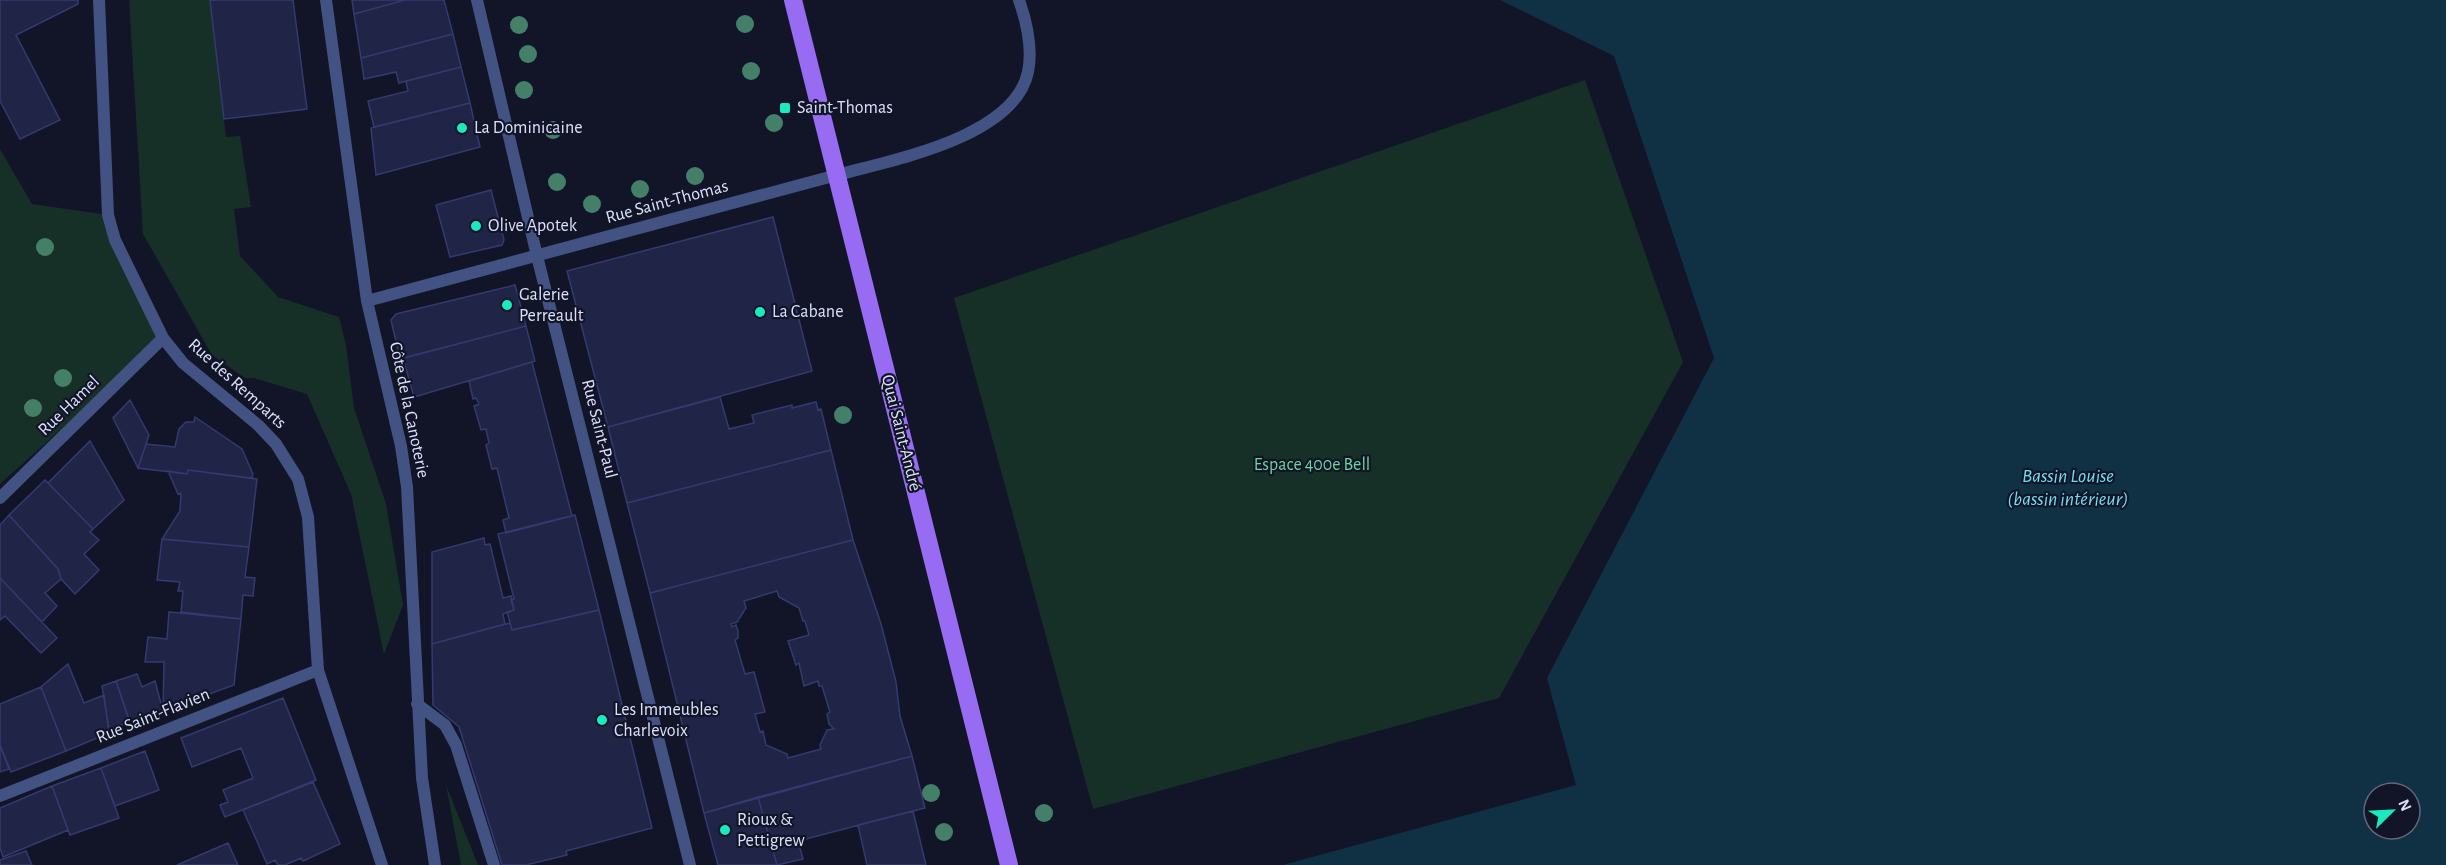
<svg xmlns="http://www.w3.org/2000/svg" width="2446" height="865" viewBox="0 0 2446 865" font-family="'Alegreya Sans',sans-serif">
	<rect width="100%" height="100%" fill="#121527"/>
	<!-- green -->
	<path fill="#163028" d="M129,0H210L226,137L240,136L251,207L234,209L240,256L278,297L339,317L346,345L354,408L386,504L403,605L384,654L351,494L307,394L254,378H245L212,355L143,234Z
		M1585,80L1683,362L1499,698L1093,809L954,298Z
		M0,149L32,204L108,215L163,338L0,484Z
		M446,785L478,865H461Z"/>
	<!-- water -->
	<path fill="#103143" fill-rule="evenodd" d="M1500,0H2446V865H1283L1576,785L1547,678L1714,358L1614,56ZM2374,793H2410V829H2374Z"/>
	<!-- building -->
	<path fill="#202446" stroke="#343a70" stroke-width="1.5" fill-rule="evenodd" d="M0,0H78V4L16,35L60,120L20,139L0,101Z
		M210,0H293L307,109L224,119Z
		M352,0H405L354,14Z
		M405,0H444L453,34L361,58L354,14Z
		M453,34L461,67L399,83L396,72L364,79L361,58Z
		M461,67L470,103L374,127L368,101L408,91L406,81Z
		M470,103L480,147L376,175L371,128Z
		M491,190L504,240L502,245L450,257L436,205Z
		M773,217L812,371L608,427L567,271Z
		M515,285L526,326L400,359L391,320L396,314Z
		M526,326L535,361L414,397L403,358Z
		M532,362L572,516L506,533L503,520L509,518L497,468L492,469L486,445L489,443L486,429L481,430L474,406L479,404L476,398L473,399L469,381Z
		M720,397L729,429L754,423L752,415L792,405V408L816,402L818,410L821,409L831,450L627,503L608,427Z
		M130,400L149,435L138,468L113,418Z
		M195,417L242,449L253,474L252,478L188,470L187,474L138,468L146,444L175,447L179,429L186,422H194Z
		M90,441L124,500L93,529L48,483Z
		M831,450L853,540L650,593L627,503Z
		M188,470L257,479L249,547L162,539L180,511L181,493L178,494L168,471L187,474Z
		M45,480L93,529L90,532L99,540L84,554L99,570L75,594L61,579L58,569L9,515Z
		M9,515L58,569L61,579L45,593L57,606L42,622L0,578V525Z
		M575,515L599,610L512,630L507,612L514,610L511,600L514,599L498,534Z
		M484,538L485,545L490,544L503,598L511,596L514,610L503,614L505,624L432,644V552Z
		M162,539L249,547L245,577L255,578L253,596L243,595L241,619L181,612L183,591H178L180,582L157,580Z
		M853,540L881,624L896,682L900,716L912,756L704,813L650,593ZM777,591L779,597L799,608L803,621H805L809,635L788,641L796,665L799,663L804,686L818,681L819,686H822L830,712L827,714L829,724L834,729L827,730L820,745L821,749L788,758L787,754L766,745L763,731L760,732L755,714L765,712L754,672L745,674L735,640L738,638V631L736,625L732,627L731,624L737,622L746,608L744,601Z
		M0,578L57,638L41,653L5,616L0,620Z
		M599,610L652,828L566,851L567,855L526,865H502L459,727L433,705L432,644L510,623L512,630Z
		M169,612L241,619L234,685L163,711L164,662H145L148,637L167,639Z
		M68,664L84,703L104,695L109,733L66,751L41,687Z
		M137,674L142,687L155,681L163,711L130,723L116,681Z
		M116,681L130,722L109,729L102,686Z
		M41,687L66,751L11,772L0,745V704Z
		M283,698L316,780L225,817L220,805L228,802L223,790L253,778L241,748L192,767L181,738Z
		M0,745L9,769L0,772Z
		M145,751L159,790L115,806L101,768Z
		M912,756L925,808L798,841L803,859L777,865L758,797Z
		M101,768L119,818L70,835L52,786Z
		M313,782L340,844L303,861L301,858L285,865H278L275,860L267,864L243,810Z
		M52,786L68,830L3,857L0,848V808Z
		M758,797L777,865H718L704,813Z
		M913,811L926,865H867L858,825Z
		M228,843L238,865H177Z
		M26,851L32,865H0V860Z"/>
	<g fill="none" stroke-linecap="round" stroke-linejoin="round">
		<!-- lane -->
		<path stroke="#425282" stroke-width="12" d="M837,175C891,160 1014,138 1028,72C1033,48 1027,23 1019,0"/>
		<!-- street -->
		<path stroke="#425282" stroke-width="12" d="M99,0L108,215L115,240L163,338L183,363L258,425L276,444L298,479L308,517L318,670L382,865
			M326,0L367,301L401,446L407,487L422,778L435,865
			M477,0L537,256L690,865
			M367,301L837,175
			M0,498L163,338
			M417,704L445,725L456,745L494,865
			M0,796L318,670"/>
		<!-- primary -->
		<path stroke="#986cf2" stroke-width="18" d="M793,0L1009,865"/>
	</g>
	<!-- trees -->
	<g fill="#447f68">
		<circle cx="745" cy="24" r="9"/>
		<circle cx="519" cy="25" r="9"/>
		<circle cx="528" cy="54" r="9"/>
		<circle cx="751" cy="71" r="9"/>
		<circle cx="524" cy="90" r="9"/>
		<circle cx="774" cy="123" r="9"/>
		<circle cx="553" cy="130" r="9"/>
		<circle cx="695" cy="176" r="9"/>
		<circle cx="557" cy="182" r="9"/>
		<circle cx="640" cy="189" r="9"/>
		<circle cx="592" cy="204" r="9"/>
		<circle cx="45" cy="247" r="9"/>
		<circle cx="63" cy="378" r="9"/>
		<circle cx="33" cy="408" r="9"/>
		<circle cx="843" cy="415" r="9"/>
		<circle cx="931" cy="793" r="9"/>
		<circle cx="1044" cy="813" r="9"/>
		<circle cx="944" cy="832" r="9"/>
	</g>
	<!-- markers -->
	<g fill="#19eac1" stroke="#121527" stroke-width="2">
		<rect x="779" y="102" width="12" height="12" rx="3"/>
		<circle cx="462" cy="128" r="6"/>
		<circle cx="476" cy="226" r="6"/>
		<circle cx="507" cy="305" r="6"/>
		<circle cx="760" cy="312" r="6"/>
		<circle cx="602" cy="720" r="6"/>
		<circle cx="725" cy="830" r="6"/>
	</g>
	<g text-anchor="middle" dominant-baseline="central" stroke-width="4.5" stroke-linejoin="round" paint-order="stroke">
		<!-- poi labels -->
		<g font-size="18" fill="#dbe1fc" stroke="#121527" text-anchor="start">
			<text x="797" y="108">Saint-Thomas</text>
			<text x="474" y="128">La Dominicaine</text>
			<text x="488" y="226">Olive Apotek</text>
			<text x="519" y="295">Galerie<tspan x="519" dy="21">Perreault</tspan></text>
			<text x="772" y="312">La Cabane</text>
			<text x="614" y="710">Les Immeubles<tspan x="614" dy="21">Charlevoix</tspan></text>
			<text x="737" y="820">Rioux &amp;<tspan x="737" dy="21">Pettigrew</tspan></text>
		</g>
		<!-- street labels -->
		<g font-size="18" fill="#dbe1fc" stroke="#121527">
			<text transform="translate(667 202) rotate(-15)">Rue Saint-Thomas</text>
			<text transform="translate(237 384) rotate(42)">Rue des Remparts</text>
			<text transform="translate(69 406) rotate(-44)">Rue Hamel</text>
			<text transform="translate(409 410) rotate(78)">Côte de la Canoterie</text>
			<text transform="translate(599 429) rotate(76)">Rue Saint-Paul</text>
			<text transform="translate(901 433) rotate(76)">Quai Saint-André</text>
			<text transform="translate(153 716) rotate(-22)">Rue Saint-Flavien</text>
		</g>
		<!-- park labels -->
		<g font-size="18" fill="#6dd69d" stroke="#121527">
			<text x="1312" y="465">Espace 400e Bell</text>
		</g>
		<!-- water labels -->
		<g font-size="20" font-style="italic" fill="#73ddf2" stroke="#121527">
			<text x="2068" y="476">Bassin Louise<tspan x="2068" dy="23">(bassin intérieur)</tspan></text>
		</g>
	</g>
	<!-- north arrow -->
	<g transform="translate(2392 811) rotate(66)"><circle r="28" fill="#121527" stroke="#62677c" stroke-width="1.5"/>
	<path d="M0-4.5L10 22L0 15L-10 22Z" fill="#19eac1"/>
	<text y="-9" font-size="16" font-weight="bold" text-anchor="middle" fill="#dbe1fc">N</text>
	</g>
</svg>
